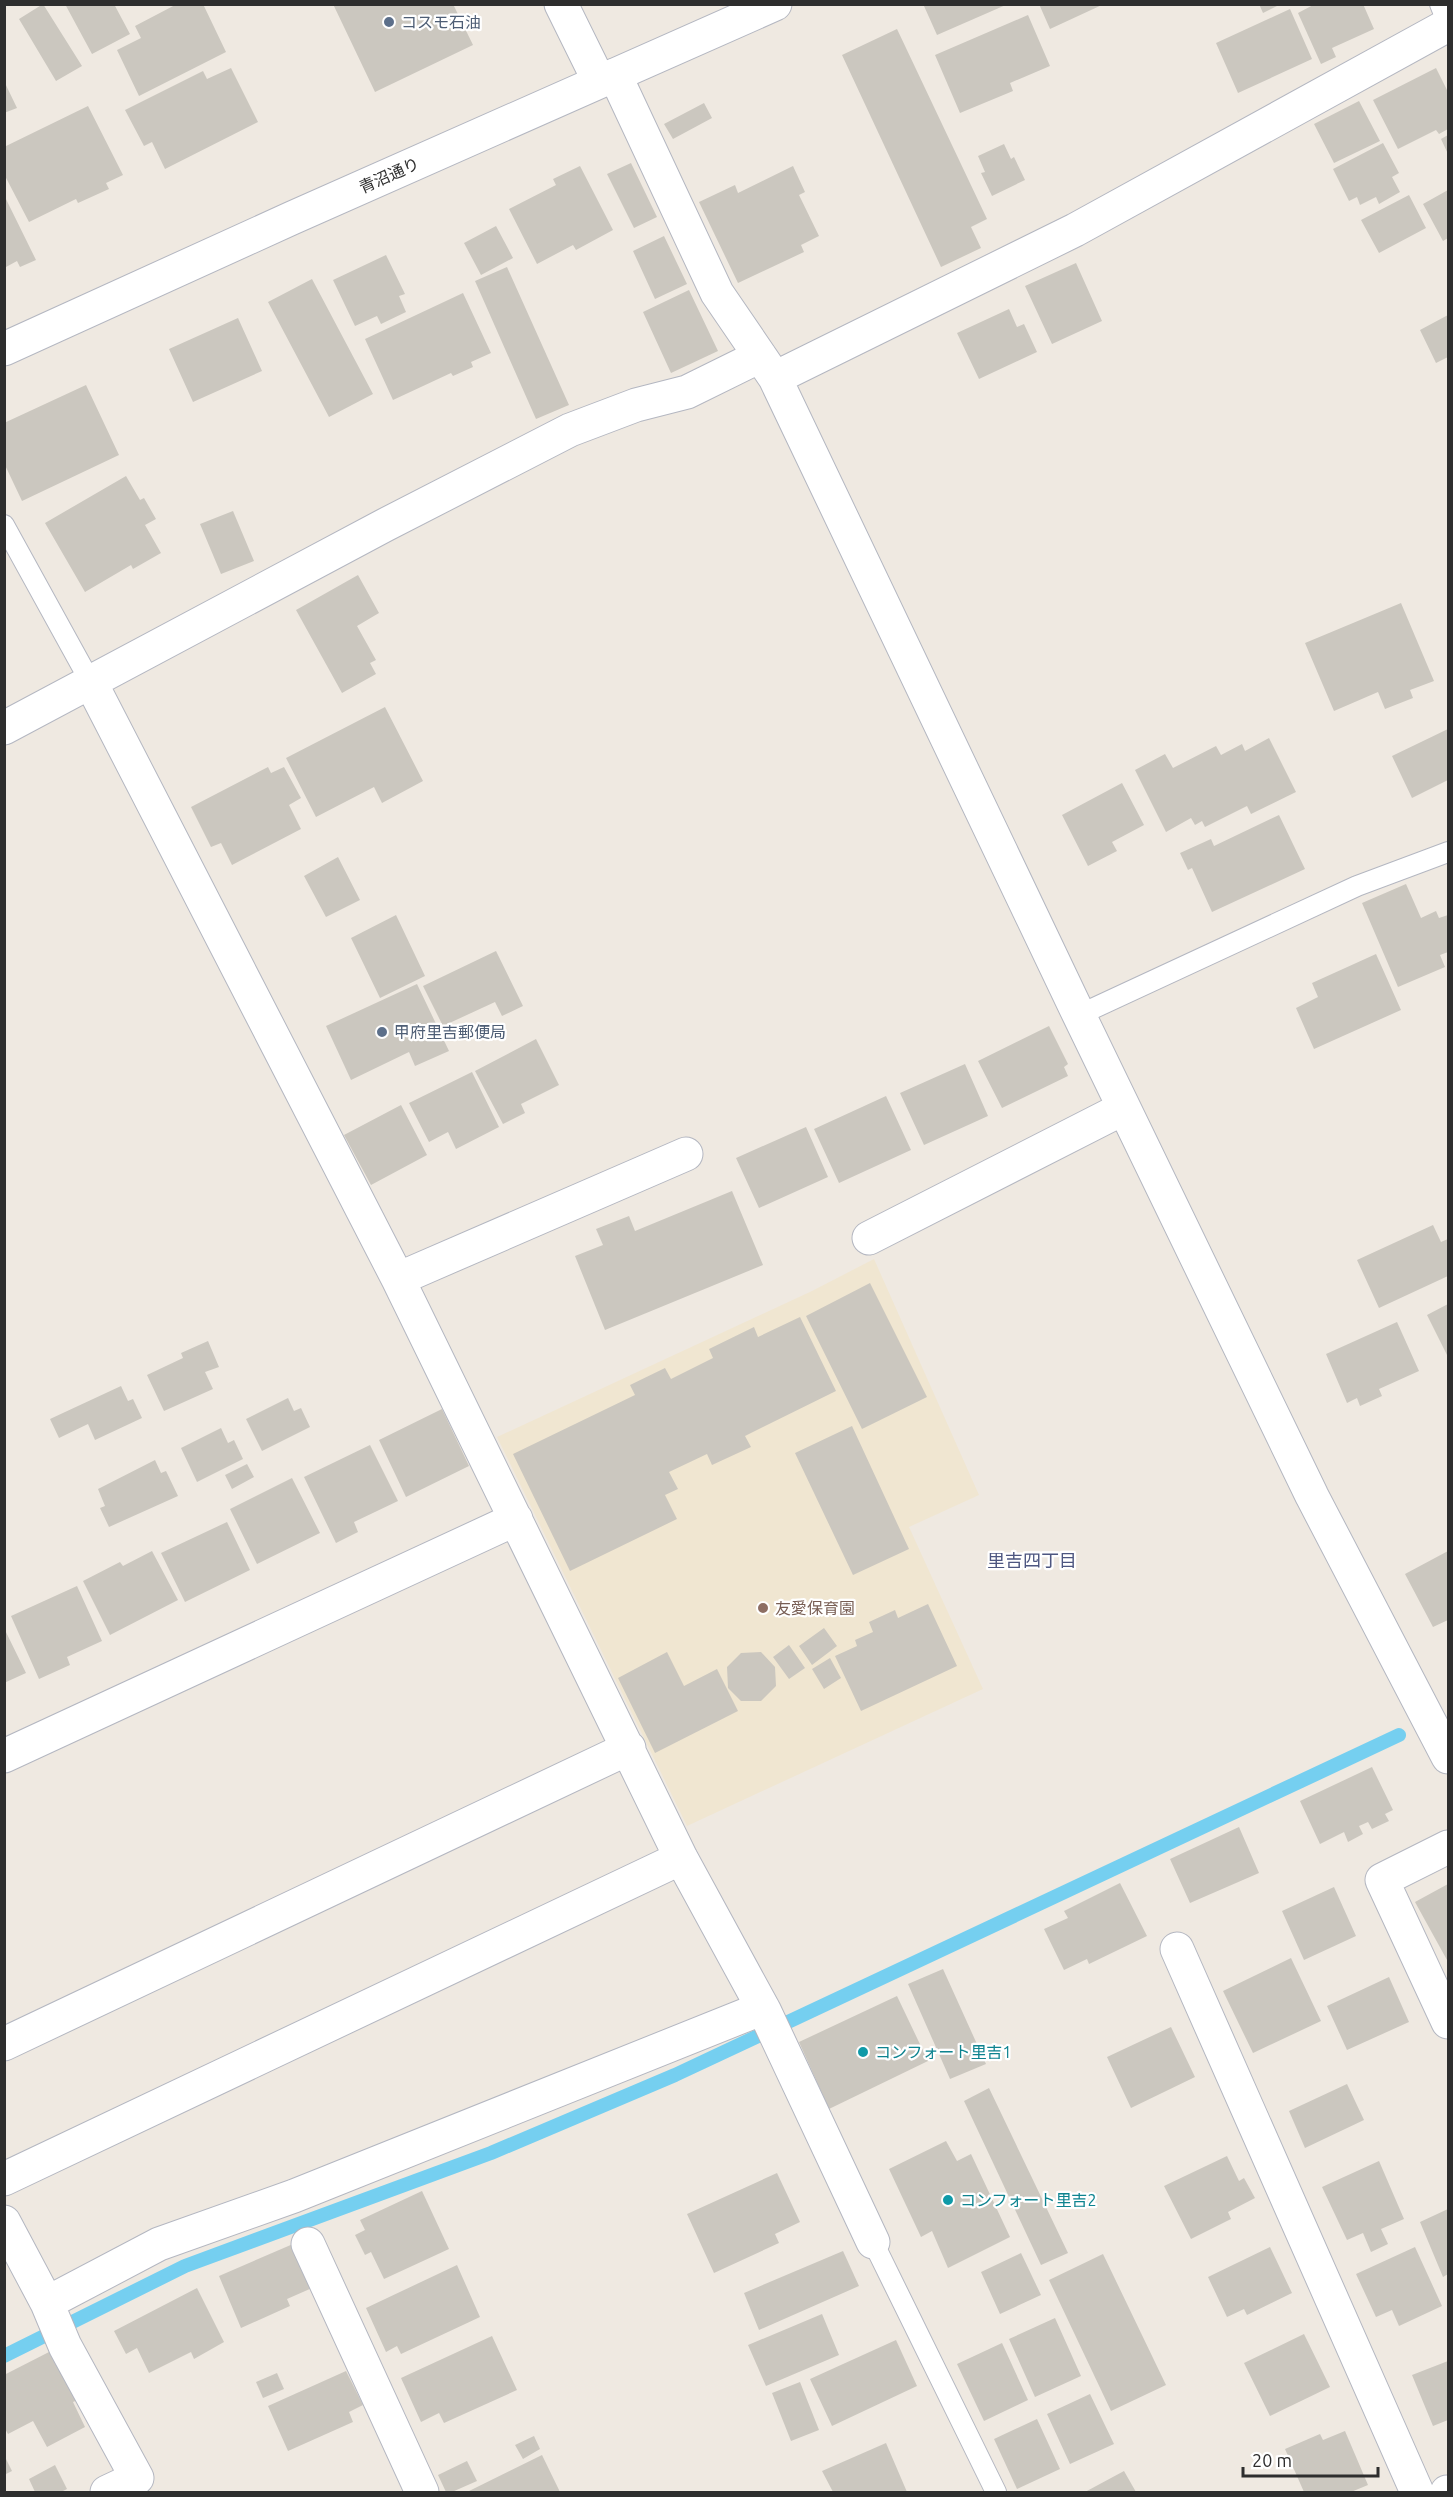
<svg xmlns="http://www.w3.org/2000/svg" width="1453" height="2497" viewBox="0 0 1453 2497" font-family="Ubuntu,'Noto Sans JP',sans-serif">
	<rect width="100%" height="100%" fill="#efe9e1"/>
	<!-- education -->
	<path fill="#f0e6d1" d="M874,1259L979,1495L909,1527L983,1689L687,1826L497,1437L812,1291Z"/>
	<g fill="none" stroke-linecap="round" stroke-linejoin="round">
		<!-- stream -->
		<path stroke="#75cff0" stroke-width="14" d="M4,2356L185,2266L491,2153L675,2075L1399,1735"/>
	</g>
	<!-- building -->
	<path fill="#cbc7bf" d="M43,4L82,66L56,81L19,19Z
		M65,4H114L130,34L92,54Z
		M177,4H203L226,52L139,96L117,50L141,38L135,26Z
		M333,4H453L473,45L375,92Z
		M928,4H1008L937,35L924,6Z
		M1039,4H1104L1050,29Z
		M1259,4H1281L1263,13Z
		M1315,4H1363L1374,29L1332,48L1336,57L1321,64L1298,13Z
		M1290,9L1312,59L1238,93L1216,43Z
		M1028,15L1050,66L1010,83L1013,91L960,113L935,55Z
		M897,29L987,219L971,227L981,248L941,267L842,55Z
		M231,68L258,122L165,169L152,142L144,146L125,110L203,71L207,79Z
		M1436,68L1448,92V129L1439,134L1436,130L1398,149L1373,100Z
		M4,81L17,108L4,113Z
		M1359,101L1380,141L1334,163L1314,124Z
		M704,103L712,118L673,139L664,124Z
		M88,106L123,175L106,183L109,189L78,203L76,199L29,222L4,174V147Z
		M1448,135V154L1441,139Z
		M1383,143L1399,173L1392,177L1400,192L1379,204L1376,197L1360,205L1357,197L1349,201L1333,169Z
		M1004,144L1011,159L1014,157L1025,180L992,196L981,173L985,172L978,156Z
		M631,163L657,217L634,228L607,174Z
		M580,166L613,230L576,250L573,245L537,264L509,209L556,185L553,179Z
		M793,166L805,192L799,195L819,236L801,245L804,252L738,283L699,202L735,185L738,193Z
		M1448,190V238L1443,241L1423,204Z
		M4,195L36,260L20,267L17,261L6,267L4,263Z
		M1409,195L1426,228L1379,253L1361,220Z
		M496,226L513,258L481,275L464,243Z
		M664,236L687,284L655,299L633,251Z
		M386,255L405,294L399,296L406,312L381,324L377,316L355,326L333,280Z
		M1076,263L1102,321L1052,344L1025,286Z
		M507,267L569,405L536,419L475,281Z
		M312,279L373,394L329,417L268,302Z
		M689,290L718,351L671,373L643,312Z
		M463,293L491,353L471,362L473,367L453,376L451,373L393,400L365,339Z
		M1009,309L1017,327L1024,324L1037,352L979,379L957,333Z
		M1448,315V357L1436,363L1420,330Z
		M238,318L262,371L193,402L169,349Z
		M86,385L119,455L22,501L4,463V423Z
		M126,476L140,500L144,498L156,519L145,525L161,553L133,569L131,565L85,592L45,523Z
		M233,511L254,561L221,574L200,524Z
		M358,575L379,613L357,626L376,660L370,663L376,674L342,693L296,610Z
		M1401,603L1434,681L1410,690L1413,698L1385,709L1378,692L1334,711L1305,643Z
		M385,707L423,781L382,803L374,787L316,817L286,758Z
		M1448,729V780L1412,798L1392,756Z
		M1269,738L1296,792L1251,814L1247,806L1205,827L1202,821L1195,825L1191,818L1166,832L1135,770L1165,754L1173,768L1216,746L1221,755L1242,744L1245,751Z
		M268,767L271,773L284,767L301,798L289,805L301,829L232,865L221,843L211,847L191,807Z
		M1122,783L1144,825L1112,842L1117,851L1088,866L1062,815Z
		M1279,815L1305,869L1212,912L1192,868L1188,870L1180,853L1211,839L1214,846Z
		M338,857L360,900L326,917L304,876Z
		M1406,884L1421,918L1436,911L1439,918L1448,915V952L1440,955L1445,967L1398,987L1362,903Z
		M396,915L425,976L380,998L351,938Z
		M496,951L523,1006L502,1016L495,1002L443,1026L423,986Z
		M1376,954L1401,1010L1314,1049L1296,1008L1318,997L1312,983Z
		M417,984L449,1051L415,1066L409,1052L351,1080L326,1026Z
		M1049,1026L1068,1064L1064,1067L1068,1076L1002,1108L978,1061Z
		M536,1039L559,1085L521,1104L525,1113L503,1124L475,1071Z
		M965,1064L988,1116L924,1145L900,1093Z
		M472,1072L499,1127L456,1149L448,1132L429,1142L409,1103Z
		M886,1096L911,1150L839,1183L814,1129Z
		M401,1105L427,1155L371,1185L344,1135Z
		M806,1127L828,1177L759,1208L736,1158Z
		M732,1191L763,1265L605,1330L575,1256L603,1245L596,1229L629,1216L635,1231Z
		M1433,1225L1441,1242L1448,1239V1276L1379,1308L1357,1260Z
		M870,1283L927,1397L862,1429L806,1316Z
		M1448,1304V1357L1427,1315Z
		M800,1317L836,1391L745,1436L751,1447L712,1465L707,1454L669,1472L678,1489L665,1495L677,1519L570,1571L513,1454L635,1395L630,1385L665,1368L671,1379L713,1358L709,1349L754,1327L758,1337Z
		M1397,1322L1419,1371L1379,1389L1382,1396L1360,1406L1357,1398L1347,1403L1326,1354Z
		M208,1341L219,1367L205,1372L213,1389L164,1411L147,1375L183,1358L181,1353Z
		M121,1386L128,1401L133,1399L142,1418L95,1440L88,1424L59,1438L50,1419Z
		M288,1398L294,1411L301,1408L310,1427L262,1451L246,1419Z
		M442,1409L469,1466L406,1497L379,1440Z
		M852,1426L909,1549L853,1575L795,1453Z
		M221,1428L228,1443L234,1440L243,1459L197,1482L181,1448Z
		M370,1445L398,1501L354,1522L358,1532L336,1543L304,1477Z
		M155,1460L161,1473L166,1471L178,1496L109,1527L100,1508L105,1506L98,1489Z
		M247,1464L254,1477L232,1489L225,1475Z
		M292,1478L320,1533L257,1564L230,1509Z
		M227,1522L250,1570L185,1602L161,1553Z
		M152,1551L178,1600L110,1635L83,1581L120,1562L123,1566Z
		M1448,1551V1620L1433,1627L1405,1574Z
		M77,1586L102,1641L67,1657L70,1665L39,1679L11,1616Z
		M928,1604L957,1666L861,1711L835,1656L857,1646L855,1640L873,1632L869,1622L895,1610L898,1618Z
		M4,1628L26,1673L4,1683Z
		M824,1628L837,1646L812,1665L799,1646Z
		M789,1645L805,1668L789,1679L773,1657Z
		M667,1652L684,1686L717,1669L738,1711L655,1753L618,1678Z
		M761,1652L775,1667L776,1686L761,1701H741L728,1688L727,1667L741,1653Z
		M830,1658L841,1678L824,1689L812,1669Z
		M1372,1767L1393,1810L1385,1814L1389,1821L1372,1829L1368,1822L1359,1826L1363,1834L1348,1842L1344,1832L1320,1844L1300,1801Z
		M1239,1827L1259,1873L1190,1903L1170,1859Z
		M1120,1883L1147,1936L1089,1964L1087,1959L1064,1970L1044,1929L1068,1918L1064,1911Z
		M1448,1884V1959L1447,1960L1415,1902Z
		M1334,1887L1356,1936L1304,1960L1282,1911Z
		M1291,1958L1321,2021L1253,2053L1223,1991Z
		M943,1969L986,2064L950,2079L908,1984Z
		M1389,1977L1409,2022L1347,2050L1327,2006Z
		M897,1996L928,2061L829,2109L799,2042Z
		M1171,2027L1195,2077L1131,2108L1107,2057Z
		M1347,2084L1364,2120L1305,2148L1289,2111Z
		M989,2088L1068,2253L1041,2265L964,2101Z
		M946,2141L957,2161L971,2154L1010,2237L948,2268L932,2231L921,2237L889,2169Z
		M1227,2156L1239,2181L1244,2178L1255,2198L1228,2212L1231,2219L1191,2239L1164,2186Z
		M1379,2161L1404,2219L1381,2229L1388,2244L1371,2252L1363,2233L1347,2240L1322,2187Z
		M777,2173L800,2222L775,2234L779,2243L714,2273L687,2214Z
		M422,2191L449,2249L384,2279L371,2252L365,2255L355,2235L365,2230L360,2220Z
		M1448,2209V2274L1443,2277L1420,2222Z
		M293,2244L312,2288L287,2299L290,2306L241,2328L219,2276Z
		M1270,2247L1292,2293L1247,2315L1244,2309L1227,2317L1208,2277Z
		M1415,2247L1442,2306L1399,2326L1392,2310L1376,2317L1356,2274Z
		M843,2251L859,2286L759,2330L744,2293Z
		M1021,2253L1041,2295L1000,2314L981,2272Z
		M1103,2254L1166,2385L1111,2411L1049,2280Z
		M457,2265L480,2317L401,2354L397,2346L386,2352L366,2308Z
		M197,2288L224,2342L194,2359L191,2352L149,2373L137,2348L126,2354L114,2331Z
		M822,2314L839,2355L766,2386L748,2345Z
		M1055,2318L1081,2376L1035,2397L1009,2339Z
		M1304,2334L1330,2387L1270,2416L1244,2363Z
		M492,2336L517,2390L444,2423L439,2413L421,2422L401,2378Z
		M896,2340L917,2386L832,2426L810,2379Z
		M1002,2343L1028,2400L984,2421L957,2364Z
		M49,2352L56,2365L61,2362L80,2399L73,2402L85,2427L47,2447L33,2421L8,2434L4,2427V2375Z
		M1448,2361V2420L1433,2426L1412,2375Z
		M346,2371L363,2405L349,2412L353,2422L288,2451L268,2406Z
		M277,2373L284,2389L263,2398L256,2382Z
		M800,2382L819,2430L791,2441L772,2393Z
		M1090,2394L1114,2444L1070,2464L1047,2414Z
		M1037,2419L1060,2469L1017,2489L994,2439Z
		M1345,2431L1368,2485L1351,2492H1304L1285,2449L1320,2434L1323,2440Z
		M534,2436L540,2449L523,2459L515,2445Z
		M886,2443L907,2492H833L822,2471Z
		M4,2455L12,2471L4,2475Z
		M542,2455L560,2492H467Z
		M467,2461L477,2481L452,2492H446L438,2475Z
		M55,2465L67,2489L61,2492H35L29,2479Z
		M1124,2471L1136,2492H1085Z"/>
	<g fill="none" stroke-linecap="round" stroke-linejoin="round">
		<!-- service casing -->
		<g stroke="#b4b7c1" stroke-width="22">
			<path id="service" d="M1440,4L1448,24
				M4,525L91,683
				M1079,1015L1357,886L1448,852
				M873,2242L996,2492"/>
		</g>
		<!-- minor casing -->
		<g stroke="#b4b7c1" stroke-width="35">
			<path id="minor" d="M561,4L599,81
				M615,75L717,293L775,378L1079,1015L1312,1496L1448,1757
				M775,378L1075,230L1448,25
				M91,683L398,1279L681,1858L765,2012L873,2242
				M4,728L385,525L570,430L636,405L687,392L760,356
				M869,1238L1124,1108
				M398,1279L686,1154
				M4,1756L516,1519
				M1448,1847L1382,1880L1448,2022
				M1177,1949L1417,2492
				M4,2044L629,1748
				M4,2179L681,1858
				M4,2222L47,2303L65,2346L137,2478L107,2492
				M308,2244L422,2492
				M47,2303L159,2244L294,2196L763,2008
				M1447,2492H1448"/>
		</g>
		<!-- tertiary casing -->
		<g stroke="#b4b7c1" stroke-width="35">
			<path id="tertiary" d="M4,349L292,218L775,4"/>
		</g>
		<!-- service -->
		<use href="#service" stroke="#fff" stroke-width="20"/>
		<!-- minor -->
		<use href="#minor" stroke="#fff" stroke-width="33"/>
		<!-- tertiary -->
		<use href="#tertiary" stroke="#fff" stroke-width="33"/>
	</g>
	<!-- markers -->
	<g fill="#5c6f8a" stroke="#fff" stroke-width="2">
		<circle cx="389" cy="22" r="6"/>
		<circle cx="382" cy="1032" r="6"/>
	</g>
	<circle fill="#8d6e63" stroke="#fff" stroke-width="2" cx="763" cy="1608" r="6"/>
	<g fill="#0f9aa8" stroke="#fff" stroke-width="2">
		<circle cx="863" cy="2052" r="6"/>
		<circle cx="948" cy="2200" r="6"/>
	</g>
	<g text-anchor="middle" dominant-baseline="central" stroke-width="4.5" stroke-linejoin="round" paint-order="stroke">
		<!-- service labels -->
		<g font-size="16" fill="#4e5e75" stroke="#fff" text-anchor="start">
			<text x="401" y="22">コスモ石油</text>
			<text x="394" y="1032">甲府里吉郵便局</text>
		</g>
		<!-- street labels -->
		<g font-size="16" fill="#2e2e2e" stroke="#fff">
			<text transform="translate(389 175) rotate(-24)">青沼通り</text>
		</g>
		<!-- education labels -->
		<g font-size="16" fill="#785e54" stroke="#fff" text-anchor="start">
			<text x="775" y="1608">友愛保育園</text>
		</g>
		<!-- culture labels -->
		<g font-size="16" fill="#0d838f" stroke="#fff" text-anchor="start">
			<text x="875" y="2052">コンフォート里吉1</text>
			<text x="960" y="2200">コンフォート里吉2</text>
		</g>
		<!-- neighbourhood labels -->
		<g font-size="18" fill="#4d5680" stroke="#fff">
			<text x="1032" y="1560">里吉四丁目</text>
		</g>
	</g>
	<!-- border -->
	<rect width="1453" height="2497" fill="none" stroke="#2e2e2e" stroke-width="12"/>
	<!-- scale -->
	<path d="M1243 2467v9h135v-9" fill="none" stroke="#2e2e2e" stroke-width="3"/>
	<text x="1252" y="2467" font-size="18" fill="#2e2e2e" stroke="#ffffff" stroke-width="4.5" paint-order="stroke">20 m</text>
</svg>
